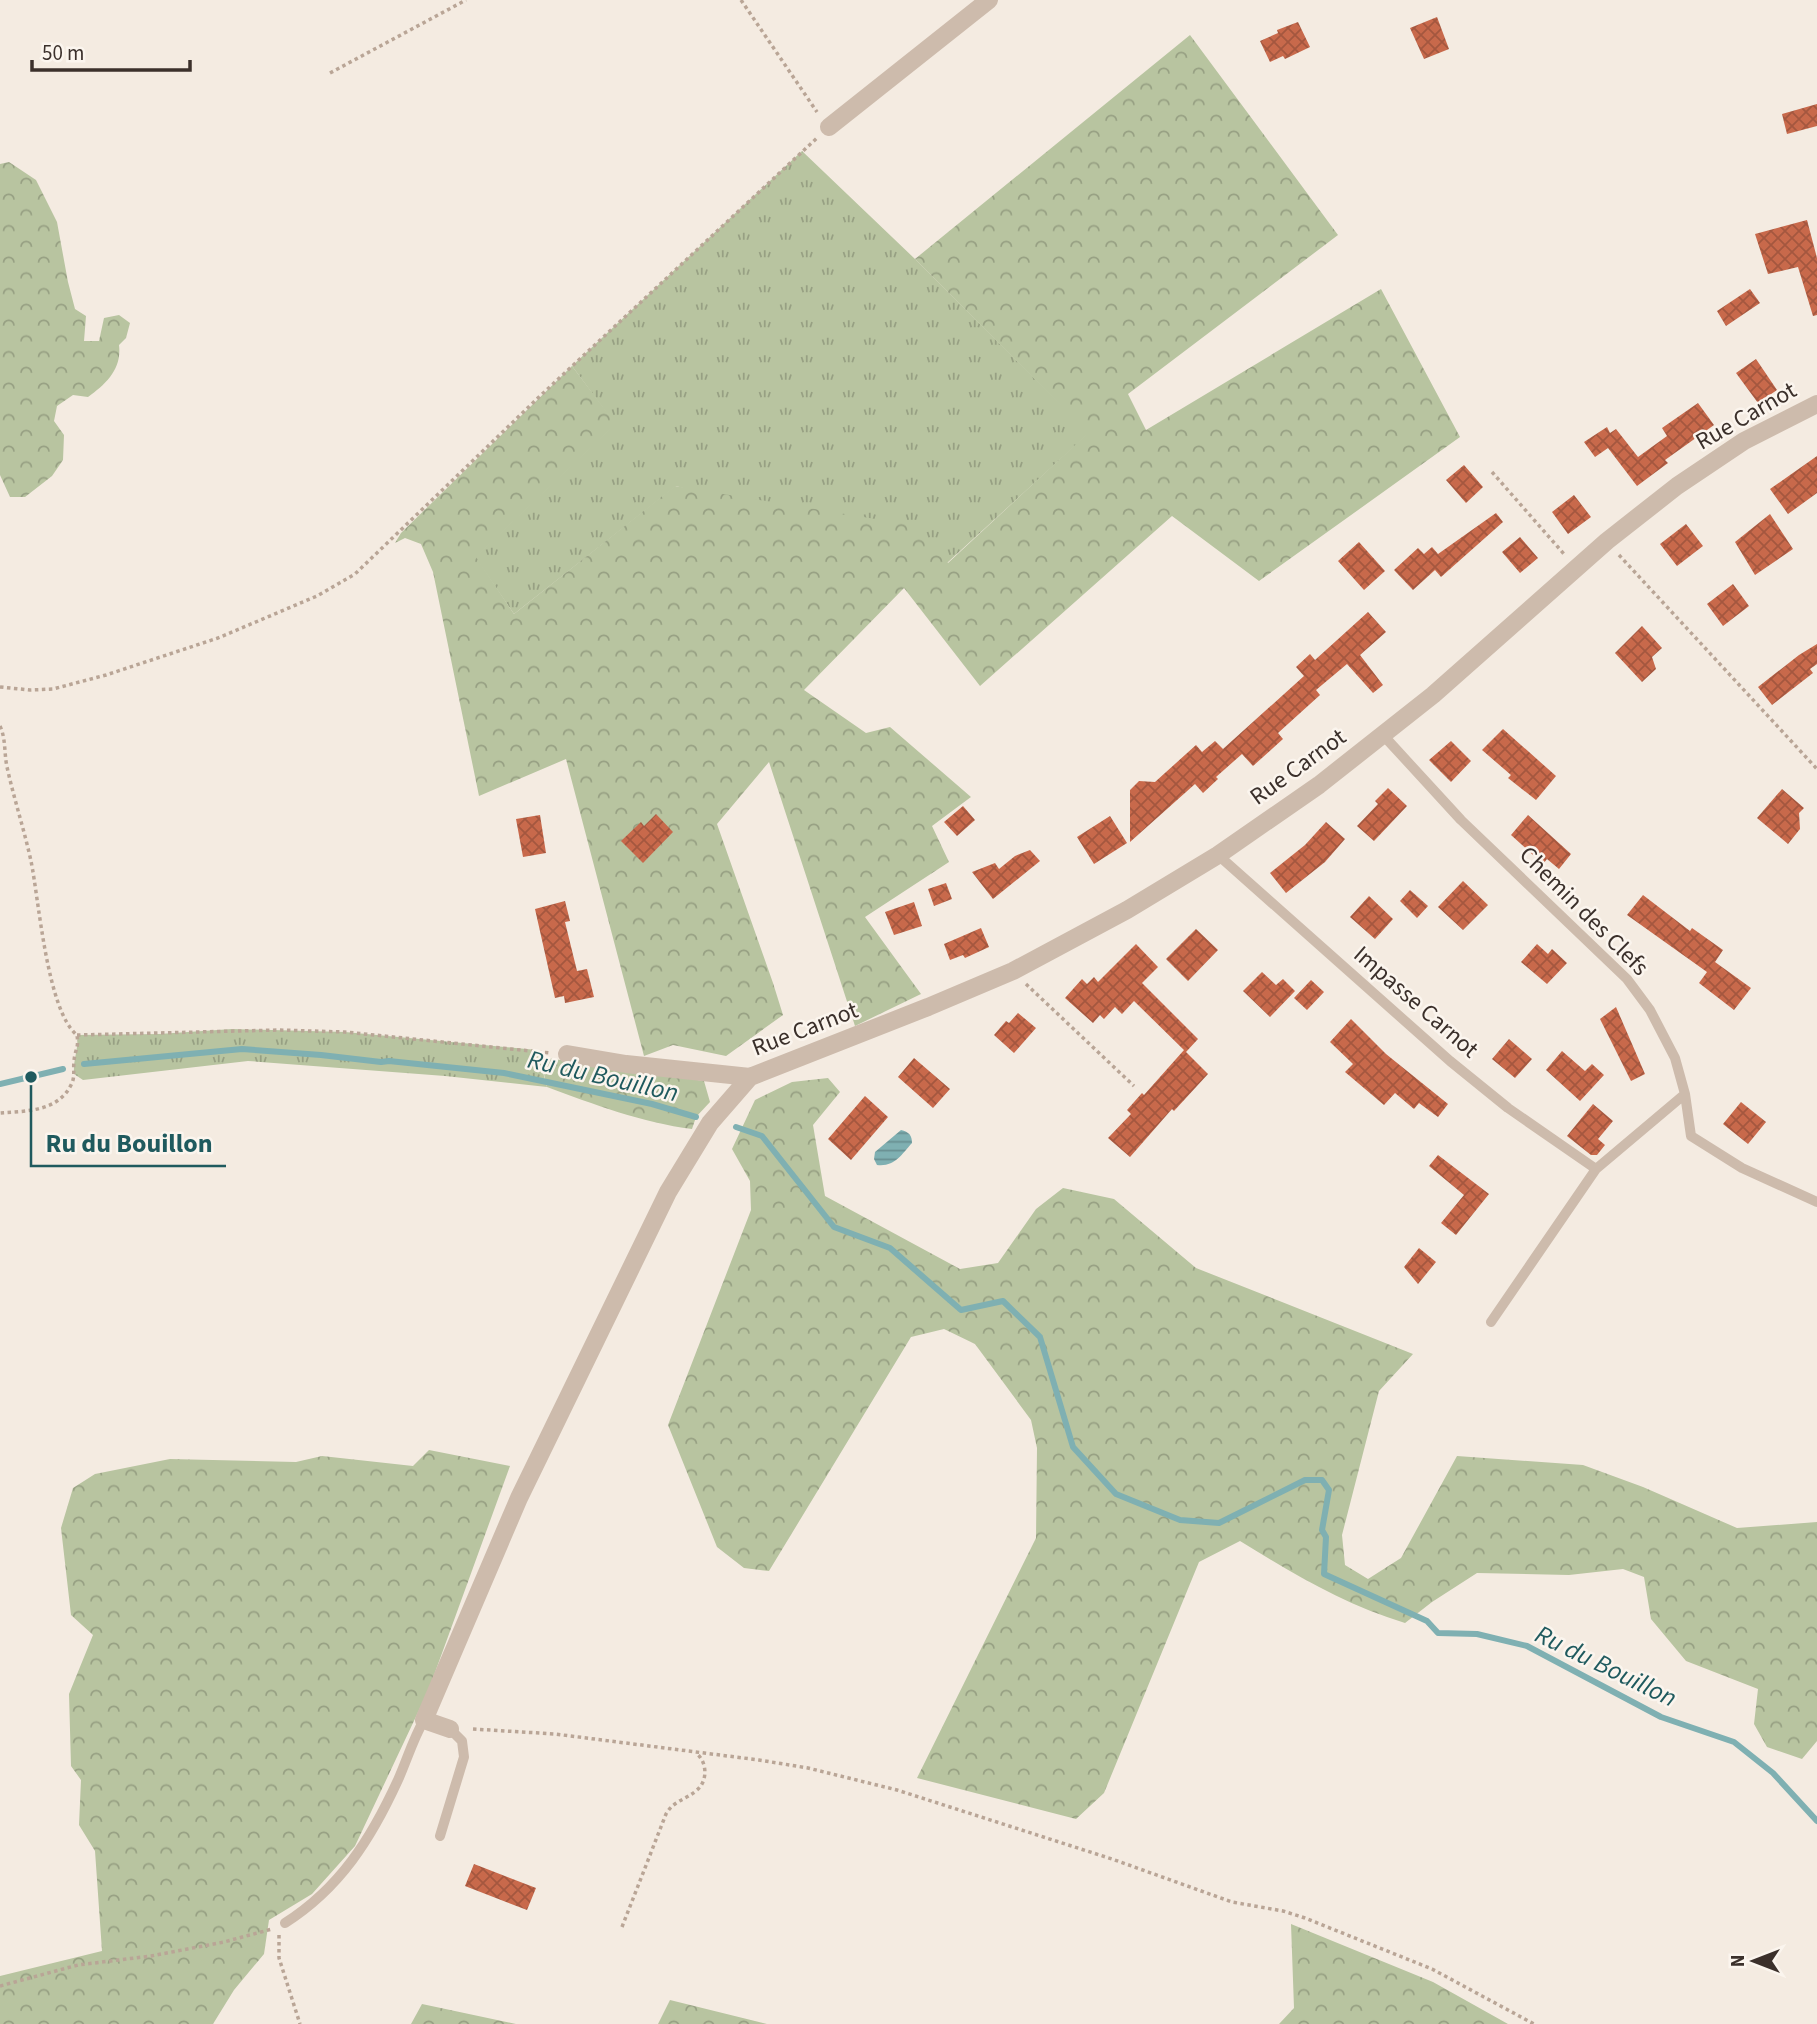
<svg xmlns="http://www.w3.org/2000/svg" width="1817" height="2024" viewBox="0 0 1817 2024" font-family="'Source Sans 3',sans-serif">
	<defs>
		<pattern id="grass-tufts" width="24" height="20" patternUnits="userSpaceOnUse" patternTransform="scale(1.75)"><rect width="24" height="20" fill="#b8c4a0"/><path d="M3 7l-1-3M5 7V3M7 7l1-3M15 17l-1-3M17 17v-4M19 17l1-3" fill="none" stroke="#97a083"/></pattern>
		<pattern id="forest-crowns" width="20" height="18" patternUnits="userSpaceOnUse" patternTransform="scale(1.75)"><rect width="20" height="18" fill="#b8c4a0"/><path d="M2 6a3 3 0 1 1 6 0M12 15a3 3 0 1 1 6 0" fill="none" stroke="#97a083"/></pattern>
		<pattern id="water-rules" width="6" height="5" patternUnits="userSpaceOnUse" patternTransform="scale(1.75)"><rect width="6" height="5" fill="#7fb0b2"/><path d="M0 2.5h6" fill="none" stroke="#699091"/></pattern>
		<pattern id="building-cross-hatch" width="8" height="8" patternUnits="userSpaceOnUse" patternTransform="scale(1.75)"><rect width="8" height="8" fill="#c8694b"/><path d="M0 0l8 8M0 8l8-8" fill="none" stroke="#a4573f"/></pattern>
	</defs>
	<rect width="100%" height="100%" fill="#f4ebe1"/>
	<!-- grass -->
	<path fill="url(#grass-tufts)" d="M802,151L915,259L1089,433L947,563L676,486L514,614L475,557L615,424L572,366Z
		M232,1029L345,1032L537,1050L547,1087L445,1076L248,1061L83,1080L74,1074C73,1059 79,1049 77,1035L159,1034Z"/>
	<!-- forest -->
	<path fill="url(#forest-crowns)" d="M1190,35L1338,235L1128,394L1146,430L1381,289L1460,437L1259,581L1172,516L980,686L904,588L804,690L866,733L890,727L971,797L932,826L949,862L865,917L921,994L855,1026L769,762L717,824L773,983L783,1015L726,1056L673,1045L644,1056L566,759L479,796L433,572L421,544L405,538L395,543L401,533L572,366L616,424L476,557L514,614L675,486L918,526L948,563L1088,433L915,259Z
		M9,162L36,180L57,222L68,282L75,309L86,316L84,341H99L104,318L119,315L130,323L126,338L119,345C122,369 106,384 88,397L73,395L57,406L54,421L64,435L63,460L52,476L25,497H10L0,475V164Z
		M540,1057L704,1081L710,1102L696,1117L692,1129C643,1123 593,1104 547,1087Z
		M828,1078L840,1092L813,1125L825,1196L960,1269L998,1263L1036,1209L1063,1188L1114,1199L1196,1268L1413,1354L1379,1391L1342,1535L1345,1565L1368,1579L1401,1558L1457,1456L1583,1465L1643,1487L1737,1528L1817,1522V1741L1802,1759L1767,1747L1754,1724L1758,1689L1686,1661L1651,1619L1644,1577L1623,1569L1569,1575L1477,1573L1432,1602L1405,1623C1345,1605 1292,1573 1240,1541L1199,1562L1104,1793L1076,1819L917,1778L1036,1538L1037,1448L1031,1420L975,1344L944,1329L911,1337L769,1571L744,1568L717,1547L668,1425L751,1210L750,1181L732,1149L755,1100L792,1082Z
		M429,1450L510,1466L429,1689L355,1846L312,1894L269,1920L264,1954L234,1990L213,2024H0V1976L102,1951L95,1851L79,1825L81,1780L71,1766L69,1694L93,1635L71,1615L61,1528L73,1488L95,1474L170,1459L296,1462L322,1456L413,1466Z
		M1291,1924L1433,1982L1508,2024H1279L1294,2008Z
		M670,2000L767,2024H658Z
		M422,2004L516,2024H411Z"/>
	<!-- water -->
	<path fill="url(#water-rules)" d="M901,1130C909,1132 912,1135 912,1143C901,1155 895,1167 877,1165L874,1159L875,1152Z"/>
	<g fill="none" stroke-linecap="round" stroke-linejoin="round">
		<!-- stream -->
		<path stroke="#7fb0b2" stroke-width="6" d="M84,1064L242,1049L321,1055L381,1062L389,1061L504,1073L652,1104L696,1117
			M0,1084L63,1069
			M736,1127L762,1136L834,1227L890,1248L961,1310L1003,1301L1040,1337L1073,1447L1116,1494L1180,1520L1219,1523L1305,1480H1322L1329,1490L1322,1530L1326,1537L1324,1574L1427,1621L1438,1633L1477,1634L1527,1646L1661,1717L1734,1742L1773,1773L1817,1821"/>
	</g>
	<!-- building -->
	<path fill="url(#building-cross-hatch)" d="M1437,17L1449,49L1424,59L1410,28Z
		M1298,22L1310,47L1285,59L1283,56L1270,62L1260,41L1278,33L1277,30Z
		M1817,104V126L1787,134L1782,114Z
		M1807,220L1817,258V315L1813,316L1798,267L1768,274L1755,234Z
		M1750,289L1760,303L1726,326L1717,311Z
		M1756,359L1777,390L1758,403L1736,373Z
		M1698,403L1714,425L1665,460L1668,463L1637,486L1608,448L1595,457L1584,442L1607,427L1610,433L1616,429L1638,457L1667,436L1662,428Z
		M1817,456V493L1788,514L1770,489Z
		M1464,465L1483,487L1466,503L1446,480Z
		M1574,495L1591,517L1568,534L1552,512Z
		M1496,513L1503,522L1441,577L1435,570L1413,590L1394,570L1418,548L1424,554L1432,547L1438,554Z
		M1770,514L1793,549L1755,575L1735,542Z
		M1686,524L1703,546L1677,566L1660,544Z
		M1520,537L1538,558L1520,573L1502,552Z
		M1359,542L1385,571L1364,590L1338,561Z
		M1733,584L1749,606L1723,626L1707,604Z
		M1368,612L1386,632L1360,655L1383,685L1373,693L1347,664L1316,690L1320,695L1278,733L1283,739L1253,766L1242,754L1216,777L1218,779L1203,793L1195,784L1130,842V790L1139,781L1155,782L1196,745L1202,752L1215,741L1223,749L1304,676L1296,667L1310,654L1315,660Z
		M1642,626L1662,648L1652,657L1656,669L1642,682L1615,653Z
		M1817,644V664L1810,669L1813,673L1772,705L1758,687L1799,655Z
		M1503,729L1556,776L1536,800L1508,778L1511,775L1482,750Z
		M1451,741L1471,761L1451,782L1429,760Z
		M1388,788L1407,806L1374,841L1357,826L1378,804L1375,801Z
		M1782,789L1804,808L1799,813L1800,829L1788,844L1757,818Z
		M963,806L975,820L957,836L944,822Z
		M656,814L673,832L643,863L621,841L641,822L644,826Z
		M540,815L546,853L523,857L516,819Z
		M1528,815L1571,854L1559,869L1547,859L1543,864L1511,835Z
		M1110,816L1127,843L1094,864L1077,837Z
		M1326,822L1345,839L1325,862L1286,893L1270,873L1305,845Z
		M1030,850L1040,861L993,899L972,872L995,863L999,869L1015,856Z
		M1463,881L1488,905L1463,930L1438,907Z
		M946,883L952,899L934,906L928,889Z
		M1410,890L1428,906L1417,918L1400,901Z
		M1643,895L1690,931L1692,928L1723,950L1715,962L1751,988L1734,1010L1699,983L1707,972L1627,915Z
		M1369,896L1393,919L1375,939L1350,917Z
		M565,901L570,921L565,922L577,971L587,969L594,997L565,1003L564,996L555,998L535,909Z
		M914,902L922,926L894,935L885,912Z
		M981,928L989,947L965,958L963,955L950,960L944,944Z
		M1196,929L1218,950L1188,981L1166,959Z
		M1136,944L1158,967L1142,983L1198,1039L1186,1052L1134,1001L1122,1014L1115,1007L1104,1019L1100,1015L1093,1023L1065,998L1082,979L1087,984L1094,977L1098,982Z
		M1537,944L1548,954L1552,949L1567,963L1547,984L1521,962Z
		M1262,972L1276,985L1283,979L1295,991L1270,1017L1243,991Z
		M1311,980L1324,992L1307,1010L1294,998Z
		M1616,1007L1645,1074L1631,1081L1600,1019Z
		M1018,1013L1036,1028L1014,1053L994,1035L1006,1021L1009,1023Z
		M1351,1019L1386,1054L1448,1104L1438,1117L1419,1103L1414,1109L1395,1093L1384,1105L1345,1072L1353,1064L1330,1042Z
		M1509,1039L1532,1059L1515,1078L1492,1059Z
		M1184,1050L1208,1074L1174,1111L1172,1109L1130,1157L1108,1138L1131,1114L1127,1110L1142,1093L1144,1095Z
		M1562,1051L1585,1071L1592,1064L1604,1075L1580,1101L1546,1070Z
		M914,1058L950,1089L933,1108L898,1077Z
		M865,1096L888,1117L851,1160L828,1139Z
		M1741,1102L1766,1122L1748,1144L1723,1124Z
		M1593,1104L1613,1121L1598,1139L1605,1145L1597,1155H1591L1567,1136Z
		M1438,1155L1489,1194L1456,1235L1441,1223L1464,1195L1429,1166Z
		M1419,1248L1436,1262L1418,1284L1404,1267Z
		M474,1864L536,1888L527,1910L465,1886Z"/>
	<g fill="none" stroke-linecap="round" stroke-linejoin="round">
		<!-- path -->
		<path stroke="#b9a596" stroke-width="3.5" stroke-dasharray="3.5 3.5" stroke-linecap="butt" d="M741,0L817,112
			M330,73L466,0
			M1492,472L1564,554
			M1619,555L1817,769
			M0,687L30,690L53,689L106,675L218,638L317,596L355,574L539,397L817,138
			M0,726C6,739 4,753 7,767C14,799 24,829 31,861C39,900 47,1011 77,1035C79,1049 75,1049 74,1061C73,1069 75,1076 72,1083C59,1112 26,1111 0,1113
			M1026,984L1134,1086
			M77,1035L278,1030L345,1032L550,1053
			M473,1729L555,1734L759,1760L808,1768L897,1790L1112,1859L1232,1902L1283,1911L1305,1918L1432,1969L1534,2024
			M622,1927L666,1814C674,1800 686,1800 697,1790C708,1781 707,1762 697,1754
			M279,1935V1958L300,2024
			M0,1986L78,1965L151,1956L224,1942L272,1929"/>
		<!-- service -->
		<path stroke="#cdbbac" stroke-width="10" d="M1383,735L1461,820L1627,979L1650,1010L1675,1058L1685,1094L1691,1136L1742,1168L1817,1202
			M1218,855L1450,1061L1508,1108L1596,1169
			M1491,1322L1596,1169L1685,1094
			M440,1836L464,1757L462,1741L450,1729
			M285,1923C340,1888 371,1839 398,1780C407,1760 413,1739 424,1720"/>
		<!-- minor -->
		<path stroke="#cdbbac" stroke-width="18" d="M829,127L989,0
			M567,1054L626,1064L750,1077
			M450,1729L424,1720L519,1498L668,1192L710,1123L750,1077L928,1007L1013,971L1127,910L1218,855L1319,785L1433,695L1607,541L1677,486L1744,441L1817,404"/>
	</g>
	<g text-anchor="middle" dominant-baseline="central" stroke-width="5" stroke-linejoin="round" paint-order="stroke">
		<!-- street labels -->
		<g font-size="24" fill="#3b302b" stroke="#fbf5ee">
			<text transform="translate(1746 416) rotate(-30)">Rue Carnot</text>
			<text transform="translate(1298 767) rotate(-36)">Rue Carnot</text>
			<text transform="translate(1584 911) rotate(45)">Chemin des Clefs</text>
			<text transform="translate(1416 1002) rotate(41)">Impasse Carnot</text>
			<text transform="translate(805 1029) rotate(-21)">Rue Carnot</text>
		</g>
		<!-- water labels -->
		<g font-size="26" font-style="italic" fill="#1f5a5e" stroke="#fbf5ee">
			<text transform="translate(603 1076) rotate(13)">Ru du Bouillon</text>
			<text transform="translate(1606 1666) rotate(26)">Ru du Bouillon</text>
		</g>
	</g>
	<!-- callouts -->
	<path fill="none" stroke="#1f5a5e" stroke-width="2.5" d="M31 1077L31 1166H226"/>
	<circle fill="#1f5a5e" stroke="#fbf5ee" stroke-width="2.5" cx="31" cy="1077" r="7"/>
	<g font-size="26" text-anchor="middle" font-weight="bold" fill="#1f5a5e" stroke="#fbf5ee" stroke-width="5" stroke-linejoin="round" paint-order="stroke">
		<text x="129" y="1152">Ru du Bouillon</text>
	</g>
	<!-- north arrow -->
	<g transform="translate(1754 1961) rotate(270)" stroke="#fbf5ee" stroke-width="5" paint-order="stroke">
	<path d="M0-5L12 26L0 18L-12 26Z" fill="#3b302b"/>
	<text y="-10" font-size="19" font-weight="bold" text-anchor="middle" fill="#3b302b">N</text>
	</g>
	<!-- scale -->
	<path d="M32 60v10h158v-10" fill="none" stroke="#3b302b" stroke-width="3.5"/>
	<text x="42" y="60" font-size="21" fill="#3b302b" stroke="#fbf5ee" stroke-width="5" paint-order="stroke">50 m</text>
</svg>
